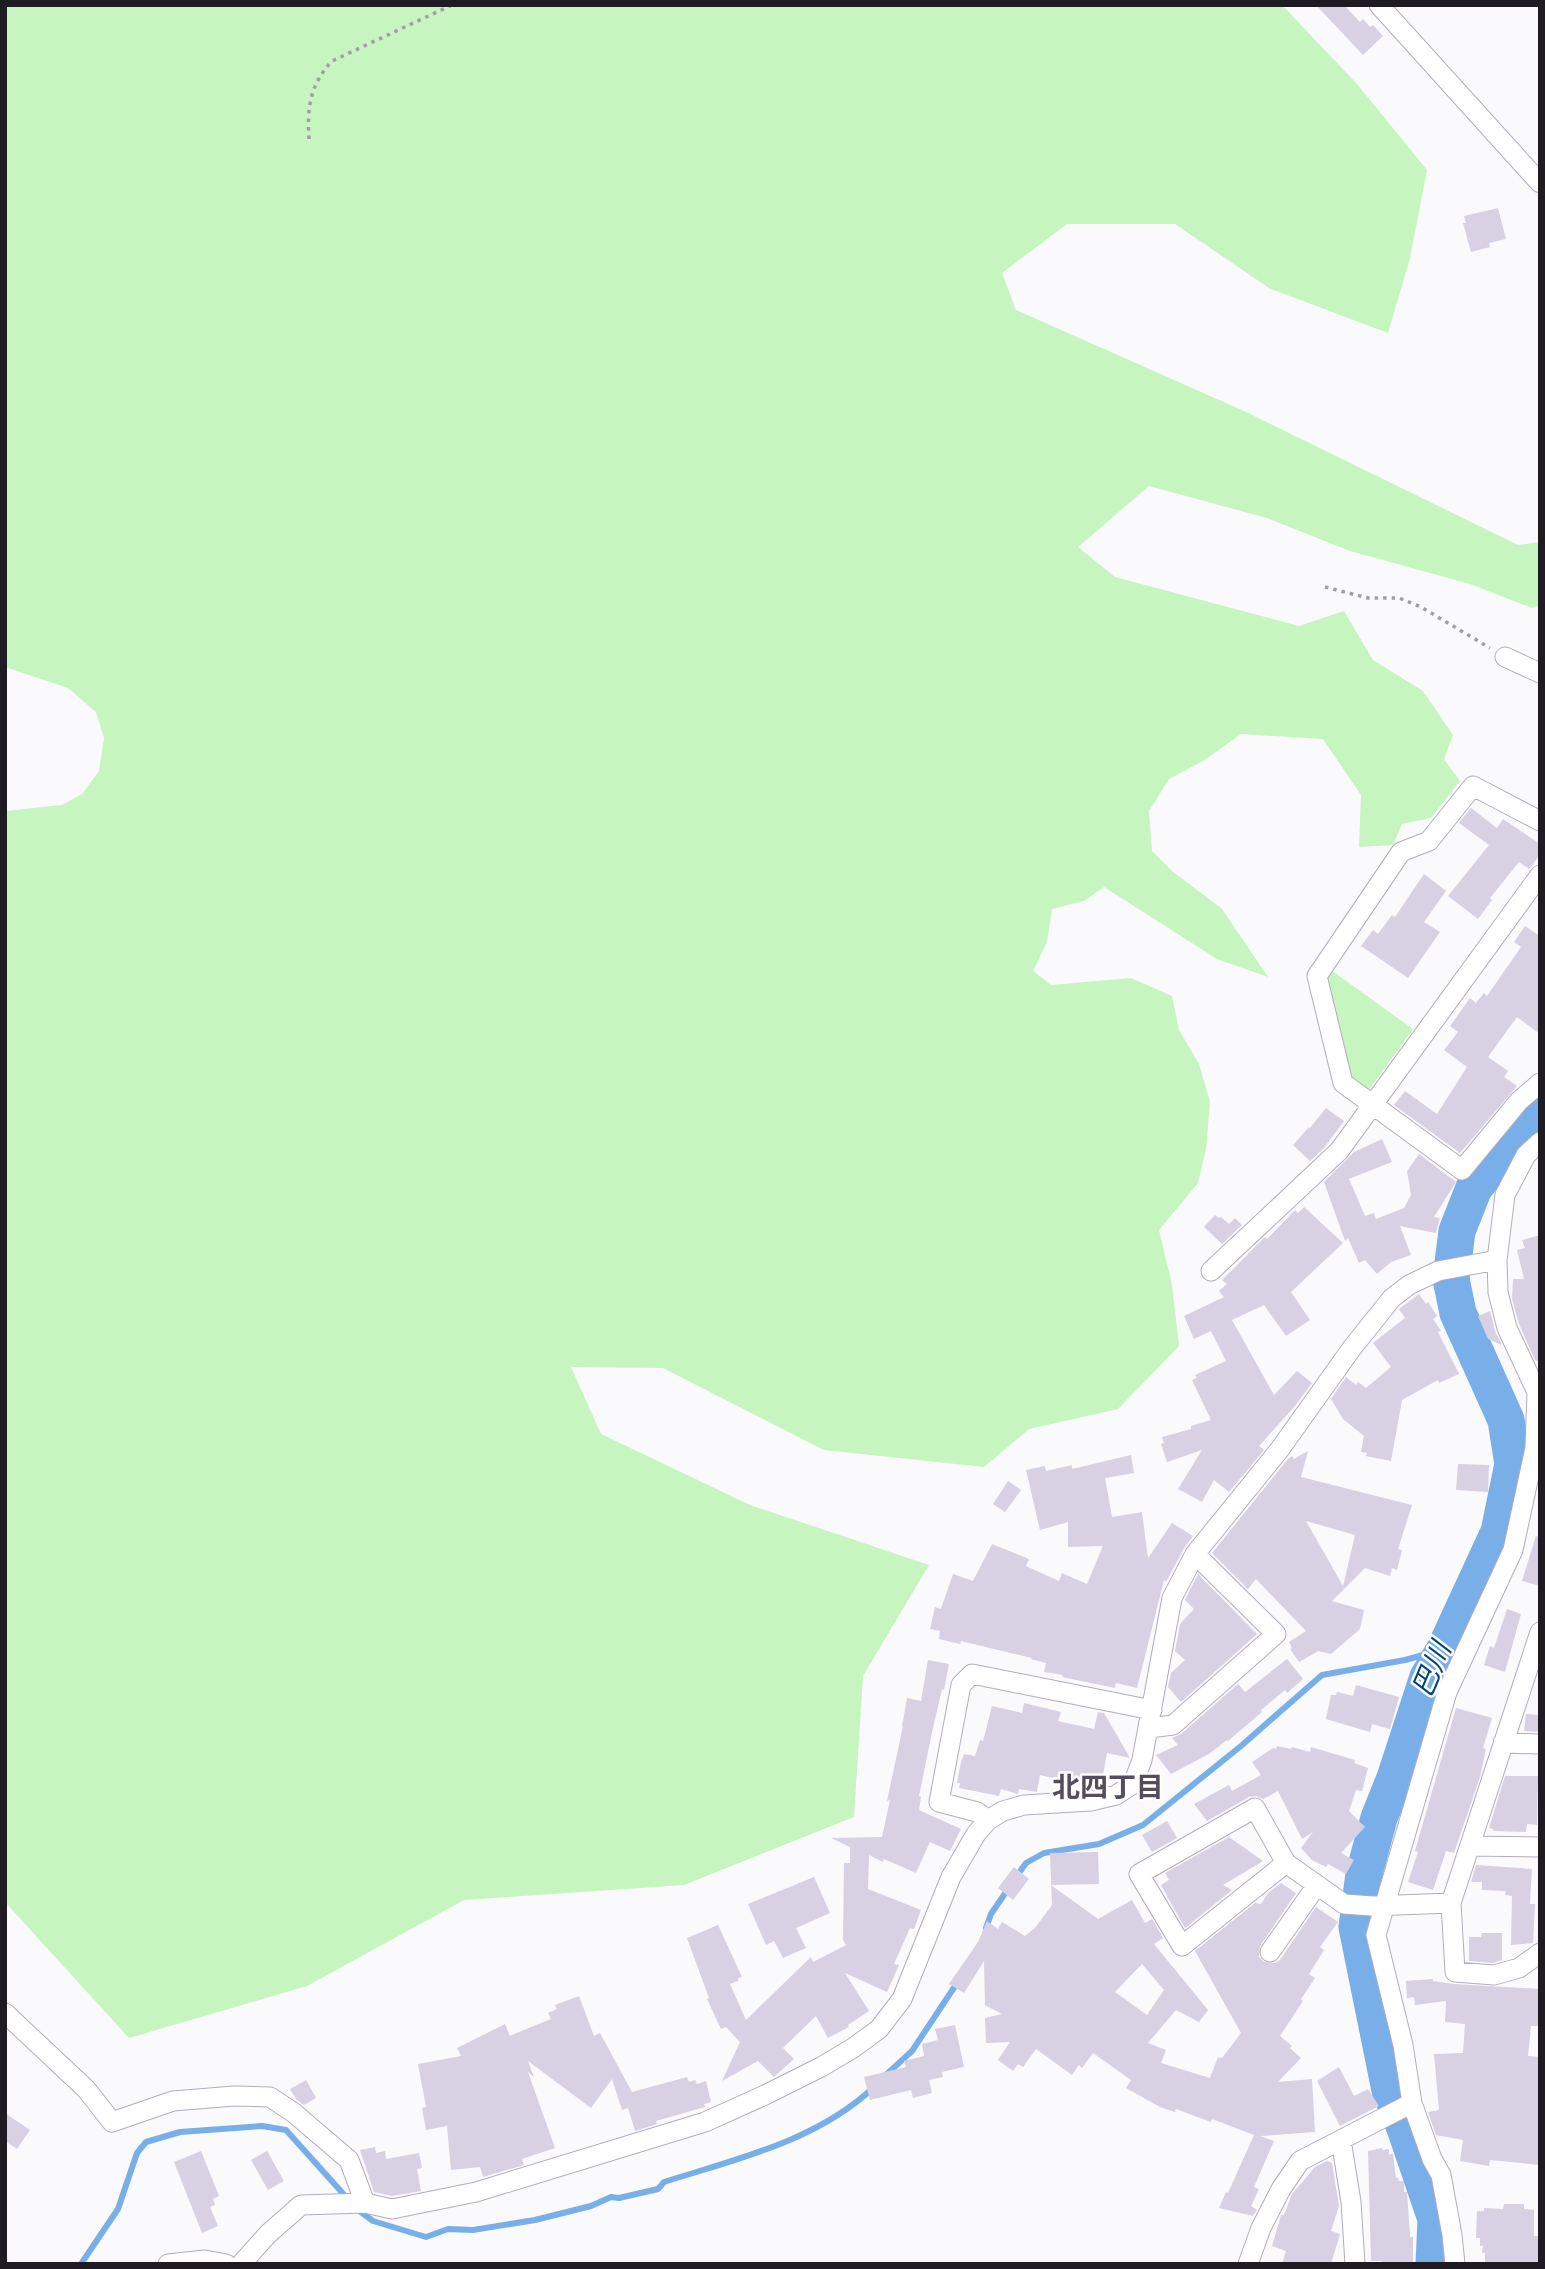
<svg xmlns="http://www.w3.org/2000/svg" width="1545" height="2269" viewBox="0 0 1545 2269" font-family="'Alegreya Sans','Noto Sans JP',sans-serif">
	<rect width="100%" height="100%" fill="#faf9fc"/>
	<!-- green -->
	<path fill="#c6f5c0" d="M5,5H1282L1357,84L1427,170L1410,258L1388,333L1269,288L1175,224H1067L1002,273L1016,310L1244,411L1518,545L1540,542V605L1532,608L1470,584L1350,551L1267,518L1149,486L1078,547L1115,577L1299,626L1344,611L1373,660L1423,691L1453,735L1444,759L1460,781L1431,818L1402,824L1393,845L1359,847L1361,795L1323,739L1241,734L1203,761L1169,779L1149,811L1152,851L1172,871L1222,909L1268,977L1217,959L1104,887L1084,901L1052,909L1047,942L1033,971L1051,985L1131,978L1172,996L1179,1030L1199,1064L1210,1102L1206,1149L1198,1183L1159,1230L1172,1285L1179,1346L1118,1409L1029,1429L984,1467L824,1450L663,1368L571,1367L601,1434L750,1505L929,1565L863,1676L854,1817L684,1885L464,1900L307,1986L129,2038L5,1902V811L62,805L82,794L99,771L104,738L96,712L68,688L5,667Z
		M1331,970L1413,1029L1368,1091L1352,1079L1325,980Z"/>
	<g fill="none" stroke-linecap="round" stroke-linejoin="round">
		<!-- stream -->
		<path stroke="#78afe8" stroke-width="6" d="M1016,1877L1026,1863L1044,1853L1099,1844L1143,1825L1241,1746L1322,1675L1405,1660L1445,1649
			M986,1928L991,1914L1008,1889
			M887,2074L912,2051L959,1980
			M357,2209L373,2221L426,2237L448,2229L473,2230L535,2220L591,2206L611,2197L619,2198L658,2189L664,2182C736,2159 817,2141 874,2087
			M81,2264L118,2209L137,2153L146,2142L180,2132L262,2126L286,2130L347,2198"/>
		<!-- river -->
		<path stroke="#78afe8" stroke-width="37" d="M1434,2264L1436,2219L1405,2128L1390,2090L1357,1927L1364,1874L1379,1818L1395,1778L1428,1677L1445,1649L1499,1532L1513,1464L1506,1420L1458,1313L1451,1279L1457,1231L1474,1188L1540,1108"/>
	</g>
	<!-- building -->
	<path fill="#d8d0e3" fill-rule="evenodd" d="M1316,5H1344L1360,22L1363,19L1370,27L1373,25L1383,36L1363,55Z
		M1498,208L1506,239L1489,243L1490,247L1471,252L1463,223H1466L1464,216Z
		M1471,808L1497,828L1503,819L1540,844V854L1531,867L1529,869L1519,862L1490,898L1492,900L1478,919L1448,896L1489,845L1459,823Z
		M1424,874L1446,891L1424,922L1440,932L1408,978L1361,946L1373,930L1378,934L1392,915L1395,917Z
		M1525,926L1540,936V1034L1517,1017L1488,1057L1508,1071L1504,1077L1517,1086L1460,1153L1394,1105L1405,1091L1437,1114L1467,1067L1444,1050L1458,1032L1450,1026L1470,998L1476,1003L1484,993L1487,996L1521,947L1514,942Z
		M1326,1108L1344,1121L1324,1148L1310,1161L1293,1145L1309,1127L1310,1128Z
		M1382,1139L1392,1162L1349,1179L1365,1216L1374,1213L1376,1219L1404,1208L1411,1195L1407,1171L1419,1154L1456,1182L1434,1217L1440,1218L1436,1233L1400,1226L1411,1255L1391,1262L1377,1274L1365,1260L1359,1263L1348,1238L1345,1241L1324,1182L1354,1152Z
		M1304,1207L1343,1243L1291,1292L1310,1320L1286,1336L1264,1305L1232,1320L1274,1395L1297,1371L1312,1383L1295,1406L1259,1446L1264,1450L1229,1492L1214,1480L1202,1502L1178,1489L1202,1450L1167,1462L1161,1444L1164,1443L1162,1437L1191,1429V1426L1211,1420L1192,1380L1197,1378L1195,1375L1226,1361L1211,1331L1194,1339L1184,1316L1224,1297L1219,1291L1227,1284L1222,1280L1265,1237L1267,1239L1295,1210L1298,1213Z
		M1215,1215L1219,1218L1221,1217L1229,1224L1235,1218L1242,1225L1222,1244L1204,1227Z
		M1540,1235V1362L1535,1360L1519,1324L1512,1299L1513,1279H1524L1517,1250L1525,1248L1522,1240Z
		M1419,1294L1426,1304L1428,1302L1437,1316L1433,1319L1441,1331L1438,1332L1459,1374L1439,1383L1438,1380L1402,1400L1391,1461L1366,1456L1367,1453L1361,1452L1364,1436L1343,1419L1331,1399L1346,1377L1356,1385L1358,1382L1366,1388L1391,1367L1373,1343L1405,1318L1399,1309Z
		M1490,1311L1495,1331L1502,1345L1488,1339L1478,1316Z
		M1308,1451L1301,1477L1412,1505L1398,1549L1402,1550L1397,1570L1392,1568L1390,1576L1365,1568L1332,1601L1364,1610L1360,1629L1331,1654L1318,1651L1299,1662L1290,1649L1292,1648L1289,1642L1306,1631L1256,1579L1248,1589L1212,1553L1288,1459L1292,1456L1294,1459ZM1306,1521L1355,1535L1343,1586Z
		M1131,1455L1134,1473L1105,1478L1112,1517L1142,1512L1148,1558L1172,1523L1193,1536L1184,1548L1166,1582L1164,1580L1137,1688L1116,1683L1115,1688L1062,1677L1063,1675L1044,1672L1046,1663L1031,1659L1032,1658L961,1641L960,1644L939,1639L940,1631L930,1629L935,1607L941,1609L953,1574L973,1581L992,1544L1029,1559L1026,1566L1059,1581L1062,1573L1087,1584L1103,1546L1068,1547V1522L1040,1530L1026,1470L1045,1466L1046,1471L1072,1465V1469Z
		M1458,1464L1489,1465L1488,1492L1456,1490Z
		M1008,1481L1021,1490L1005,1512L993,1504Z
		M1536,1536L1540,1537V1586L1522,1581Z
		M1198,1574L1257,1634L1181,1702L1168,1687L1171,1673L1185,1660L1175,1651L1180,1624L1194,1609L1185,1600Z
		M1507,1609L1521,1614L1505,1672L1484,1665L1490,1646L1494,1648Z
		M1287,1659L1303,1679L1287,1693L1285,1690L1261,1710L1262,1712L1228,1741L1227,1740L1209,1754L1171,1774L1156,1755L1178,1745L1172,1738L1181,1734L1238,1684L1245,1692Z
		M928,1660L949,1664L944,1690L942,1689L932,1732L919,1796L921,1797L919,1810L961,1829L950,1851L930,1842L916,1873L884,1859L883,1862L869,1855L868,1889L921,1910L914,1929L910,1928L894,1964L899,1965L887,1992L845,1973L869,2011L848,2025L849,2027L828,2038L816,2016L783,2048L794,2059L774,2077L758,2061L722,2081L740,2042L726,2027L721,2029L707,1999L709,1998L687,1938L718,1925L742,1977L738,1978V1981L730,1984L746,2020L811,1957L813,1962L846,1945L843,1940L844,1863H850V1847L831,1838L882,1837L890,1800L887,1801L903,1726H902L907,1698L921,1701Z
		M1356,1685L1399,1697L1390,1729L1372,1724L1370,1732L1326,1719L1331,1695H1336L1337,1692L1353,1696Z
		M1024,1703L1061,1712L1058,1721L1094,1729L1098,1712L1104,1713L1130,1758L1107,1753L1101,1786L1087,1782L1086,1786L1040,1775L1037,1792L1019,1789L1018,1794L1001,1789L999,1796L959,1788L960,1783H957L961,1762L964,1754L975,1756L980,1740L983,1741L992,1706L1022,1713Z
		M1456,1708L1492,1718L1483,1748L1486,1749L1480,1777L1454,1853L1446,1851L1433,1890L1408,1882L1418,1852L1415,1851Z
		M1526,1714L1540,1715V1732L1524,1731Z
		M1277,1746L1291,1749L1292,1747L1310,1752L1311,1747L1355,1760L1354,1763L1368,1768L1362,1791L1356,1790L1349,1811L1365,1827L1341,1853L1354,1860L1346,1874L1328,1864L1326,1867L1312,1860L1301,1848L1313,1832L1302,1839L1278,1791L1263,1799L1256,1796L1249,1797L1207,1821L1194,1804L1229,1785L1232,1791L1261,1775L1252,1762L1273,1748L1276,1749Z
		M1505,1776H1538L1537,1825L1527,1824L1526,1832L1493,1831V1829L1489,1828Z
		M1167,1821L1177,1838L1152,1852L1142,1835Z
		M1229,1837L1263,1861L1223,1885L1232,1890L1185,1928L1161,1885L1169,1880L1165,1873Z
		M1098,1852L1099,1884L1051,1885L1098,1919L1132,1900L1145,1923L1152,1919L1163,1938L1154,1944L1208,2010L1199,2022L1176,2010L1148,2043L1166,2050L1161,2063L1210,2078L1218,2057L1222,2058L1241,2033L1195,1951L1255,1903L1261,1904L1268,1893L1281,1883L1296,1893L1260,1946L1259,1957L1264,1962L1275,1963L1280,1960L1316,1907L1338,1922L1320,1947L1324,1950L1309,1974L1315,1978L1301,1999L1303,2001L1280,2036L1292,2046L1290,2048L1301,2058L1278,2082L1312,2079L1315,2132L1260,2136L1274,2141L1254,2187L1259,2189L1251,2206L1257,2210L1253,2216L1219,2208L1226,2192L1228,2193L1254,2135L1212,2119L1211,2122L1176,2109L1175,2112L1160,2107L1126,2088L1131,2080L1093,2053L1082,2068L1079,2065L1072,2075L1036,2049L1023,2067L1018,2064L1013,2071L998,2060L1010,2042L986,2043L985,2018L1002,2014L985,2005L984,1961L964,1993L949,1984L978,1942L987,1921L998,1929L1002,1922L1025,1936L1035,1928L1052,1905L1050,1853ZM1142,1964L1164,1990L1147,2015L1115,1992Z
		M1476,1865L1532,1869L1530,1904H1535L1533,1943L1511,1945L1512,1896L1505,1895L1506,1891L1482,1890V1882H1471Z
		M1014,1867L1029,1879L1013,1900L998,1888Z
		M814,1877L830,1913L796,1928L806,1948L783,1958L774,1941L766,1945L748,1904Z
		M1482,1933H1502V1960L1493,1963L1469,1961V1937H1481Z
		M1433,1979V1981L1454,1984L1540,1989V2026H1531L1528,2056L1540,2057V2165L1490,2160L1489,2166L1460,2161L1463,2140L1436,2135L1428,2112L1439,2110L1434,2054L1463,2053L1465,2024L1445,2022L1446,2001L1415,2005L1414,1997L1407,1998L1406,1981Z
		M579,1996L594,2036L600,2033L632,2092L687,2077L689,2082L695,2080L697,2084L706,2081L711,2102L704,2104L705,2107L656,2121L657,2124L635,2131L628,2108L622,2110L612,2079L591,2108L528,2061L534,2077L528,2072L555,2148L522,2159L524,2165L483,2177L480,2167L451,2170L447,2126L426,2130L422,2108L426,2107L418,2064L461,2056L457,2048L505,2024L510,2036L514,2034L551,2019L548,2013L557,2009L555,2005Z
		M955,2025L964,2067L942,2072L943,2077L929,2080L932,2093L913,2098L911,2090L870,2100L864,2077L906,2067L904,2061L924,2056L922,2044L938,2040L935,2029Z
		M1339,2067L1354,2096L1368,2089L1379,2106L1340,2126L1317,2081Z
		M306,2080L316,2098L304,2105L296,2099L290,2089Z
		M5,2113L30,2130L17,2149L5,2141Z
		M375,2147L376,2153L385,2151L386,2159L419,2153L422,2168L417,2169L421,2191L392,2196L374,2192L360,2150Z
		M1382,2148L1383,2150L1389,2149V2154H1393L1396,2178H1398L1399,2181H1404V2192H1407L1410,2237H1413V2264H1381V2261H1371L1368,2151Z
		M201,2151L219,2196L213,2199L215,2205L210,2207L218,2226L202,2233L174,2162Z
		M267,2151L284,2181L268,2190L251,2160Z
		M1327,2161L1332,2163L1339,2206L1331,2231L1340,2234L1331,2264H1282L1286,2251L1272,2246L1281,2215H1284L1292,2194L1298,2187L1315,2167Z
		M1504,2204H1524V2209L1534,2210V2236H1540V2264H1485V2253H1482L1483,2246H1480V2238H1476L1477,2211H1484V2208L1503,2209Z"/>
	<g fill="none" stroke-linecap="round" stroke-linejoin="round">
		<!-- minor casing -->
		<g stroke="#b3acbe" stroke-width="21">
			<path id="minor" d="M1379,5L1540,183
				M1505,657L1540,673
				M1540,821L1473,786L1429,841L1401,852L1317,976L1343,1083L1462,1170L1519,1101L1540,1083
				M1211,1271L1339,1151L1540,875
				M1540,1632L1451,1903L1455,1972L1494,1975L1519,1968L1540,1953
				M1149,1728L1173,1725L1276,1634L1195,1554
				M1503,1743L1540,1744
				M988,1820L977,1812L939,1802L961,1685L972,1674L1152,1710
				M1470,1846L1540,1847
				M1286,1863L1182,1946L1139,1874L1255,1808L1286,1863L1344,1904L1372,1906L1451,1903
				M1270,1952L1317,1885
				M5,2013L86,2089L112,2122L173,2101L234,2096L270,2097L294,2113L349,2160L365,2203
				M1412,2103L1432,2159L1441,2175L1452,2235L1455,2264
				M1341,2140L1351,2202L1355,2264
				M168,2264L205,2260L226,2264
				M241,2264L268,2234L301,2205L365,2203L392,2209L476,2192L705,2122L765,2095L821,2067L853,2048L879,2029L902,1999L951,1877L976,1834L988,1820L1003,1811L1024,1805L1091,1801L1116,1795L1133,1784L1142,1760L1172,1598L1195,1554L1280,1449L1352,1348L1392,1298L1409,1285L1438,1271L1497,1260
				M1248,2264L1261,2228L1281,2189L1300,2161L1412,2103L1403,2045L1376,1935L1447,1692L1513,1550L1535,1448L1537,1392L1507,1328L1498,1292L1497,1260L1505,1195L1526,1155L1540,1142"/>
		</g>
		<!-- path -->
		<path stroke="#a19fa3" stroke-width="3.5" stroke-dasharray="3.5 5" stroke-linecap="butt" d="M309,139C307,107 310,85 332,61L452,5
			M1325,587L1368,598H1399L1421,607L1490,648"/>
		<!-- minor -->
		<use href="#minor" stroke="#fff" stroke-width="19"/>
	</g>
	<g text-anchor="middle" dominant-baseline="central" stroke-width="5" stroke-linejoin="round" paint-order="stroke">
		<!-- water labels -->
		<g font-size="28" font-style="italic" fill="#034377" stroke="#fff">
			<text transform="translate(1433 1670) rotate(-67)">巴川</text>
		</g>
		<!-- neighbourhood labels -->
		<g font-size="28" font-weight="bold" fill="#544d5d" stroke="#fff">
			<text x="1108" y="1789">北四丁目</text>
		</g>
	</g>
	<!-- border -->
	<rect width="1545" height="2269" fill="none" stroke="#1e1c22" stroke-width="14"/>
</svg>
